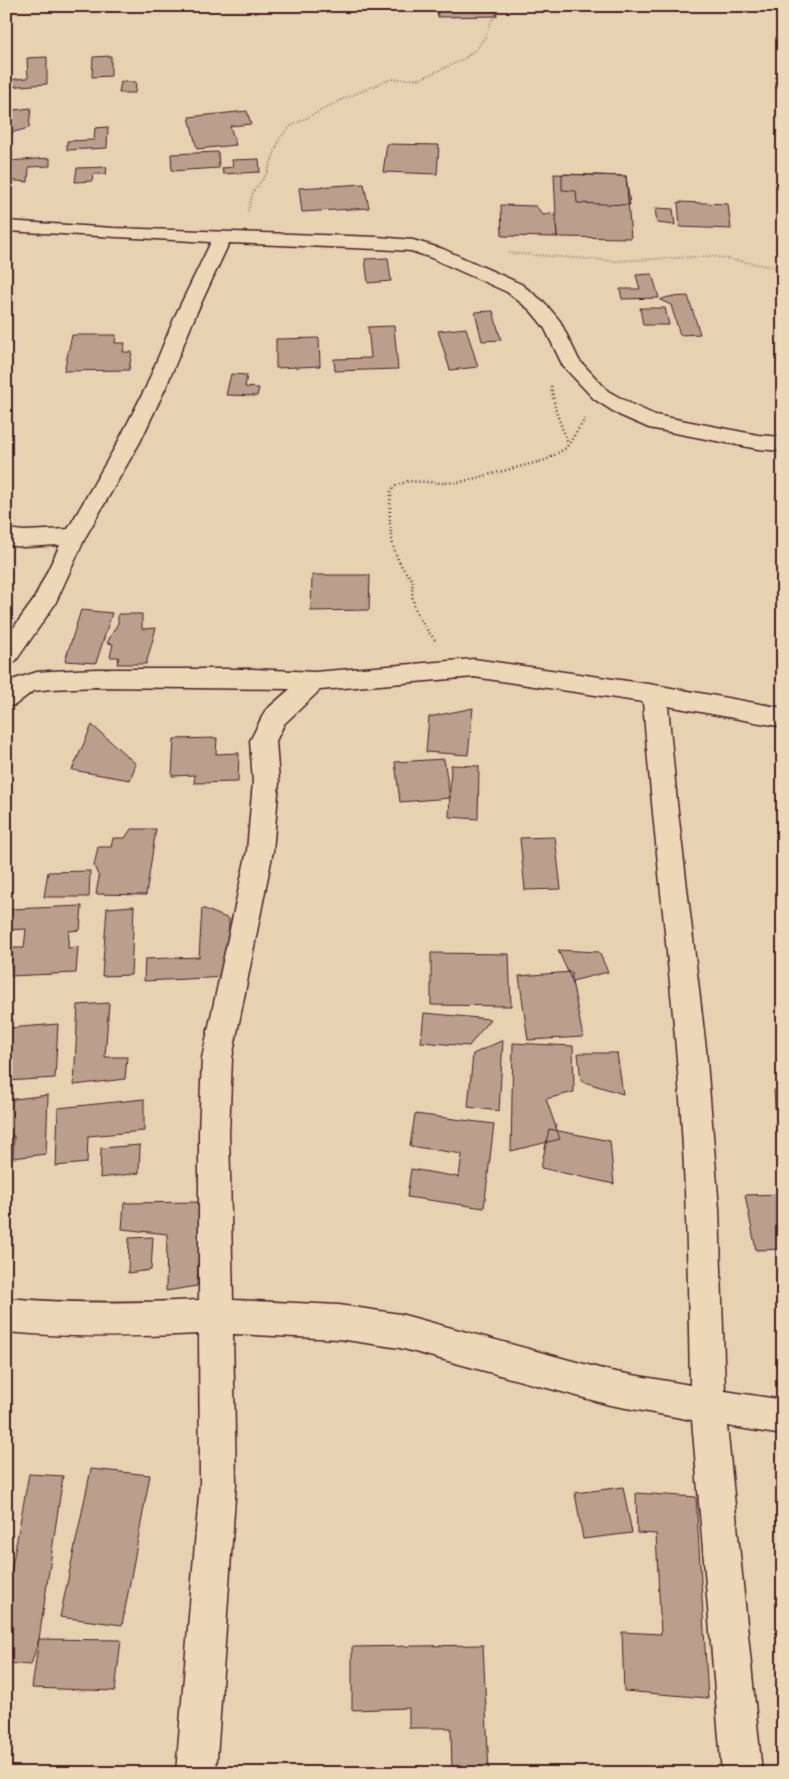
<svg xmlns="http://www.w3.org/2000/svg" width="789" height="1779" viewBox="0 0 789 1779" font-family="Sriracha,sans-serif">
	<rect width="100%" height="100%" fill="#e6d1b1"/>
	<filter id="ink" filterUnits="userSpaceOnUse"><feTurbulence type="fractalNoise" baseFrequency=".02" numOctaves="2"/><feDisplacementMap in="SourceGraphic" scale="10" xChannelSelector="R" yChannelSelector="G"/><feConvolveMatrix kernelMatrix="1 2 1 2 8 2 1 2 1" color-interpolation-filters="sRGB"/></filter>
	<g filter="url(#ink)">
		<!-- building -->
		<path fill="#ba9f8c" stroke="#4a1f2b" d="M477,6H495L497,16L438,17L437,8Z
			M111,56V76L92,77L93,57Z
			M47,57V84L6,87V80L28,78L27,58Z
			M121,82H136L135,93H119Z
			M31,108L29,128L6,134V111Z
			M247,111L251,124L230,126L236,145L197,149L189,117Z
			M108,127L107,148L67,150V141L94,140L95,128Z
			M387,144L439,145L437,174L383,172Z
			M218,152L219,168L172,171L171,154Z
			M50,158V166L29,167L28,182L6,180L8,161Z
			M259,159L260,172L223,174L222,168L233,167L232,160Z
			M107,167L106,174H93L92,181L75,182L77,168Z
			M554,174L626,176L631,238L557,237Z
			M562,174L626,176L630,205L577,203L576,191L562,190Z
			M364,184L369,208L302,212L299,188Z
			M678,202L728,204L731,229L680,227Z
			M501,205L536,206L543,215L555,213L557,237L502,236Z
			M655,208L673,209L675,225L657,223Z
			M388,258L391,281L368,283L365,259Z
			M652,274L659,298L622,299L620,289H640L636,275Z
			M688,296L700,334L680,335L671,305L660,300L668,297Z
			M640,308H665L669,325H643Z
			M493,311L501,340L482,341L475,312Z
			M394,326L398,369L335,371L334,359L371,358L368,327Z
			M466,328L478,367L450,370L438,331Z
			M72,335H116L115,343H125L123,352H132L129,370L64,371Z
			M319,338L320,366L276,368V339Z
			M231,374L247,375L245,387L259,388L257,396L226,395Z
			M312,575H370L369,610L311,611Z
			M81,610L112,613L96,663L65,661Z
			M118,614H142V629L156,628L146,664H117L119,657H110L113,644L107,643L118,623Z
			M473,708L468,755L426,752L429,717Z
			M92,725L136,764L130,780L72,770Z
			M217,738L216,754L239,753L238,782L194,783L195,775L172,776L174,739Z
			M444,759L450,798L400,802L395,762Z
			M451,765L479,766L478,819L449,817Z
			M131,829H156L146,895L96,894L99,877L94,866L98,847H111L113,838H125Z
			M555,837L561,889L525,890L520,838Z
			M90,871L89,897H44L48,872Z
			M82,906L80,930L69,931L68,948L78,947L76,973L9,976L13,948H24L26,929L8,930L11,909Z
			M134,906L131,975L102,976L107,908Z
			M202,908L229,919L228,977L144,981L145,959L199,957Z
			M558,950L599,952L608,972L572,981Z
			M431,953L509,954L511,1006L431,1005Z
			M572,972V981L583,1037L528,1040L519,976Z
			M109,1003L105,1057H127L125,1079L74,1085L78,1005Z
			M424,1013L490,1019L469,1046L421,1042Z
			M58,1024L55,1078L6,1081L9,1028Z
			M503,1040L499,1111L468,1107L473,1054Z
			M513,1043L573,1046L574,1092L546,1099L560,1139L511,1151Z
			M578,1053H617L623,1094L581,1081Z
			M774,1090L783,1091V1153H778Z
			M48,1095L46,1154L13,1158L14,1136L6,1137V1100Z
			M144,1099V1131L88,1136L87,1163L56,1166L58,1108Z
			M415,1114L494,1124L484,1208L407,1197L411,1169L459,1177L462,1154L410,1146Z
			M549,1129L610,1141L614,1184L541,1168Z
			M140,1145L139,1173L100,1178L101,1148Z
			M783,1194V1249L756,1250L745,1195Z
			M201,1202L197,1286L166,1291L167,1234L122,1229L124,1203Z
			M153,1237L151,1270L128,1273L129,1238Z
			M91,1469L150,1475L122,1625L60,1617Z
			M29,1474L63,1476L39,1639L31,1665L6,1663V1599Z
			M623,1487L632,1533L583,1539L575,1493Z
			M636,1493L696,1497L708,1698L624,1691L622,1632L661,1634L656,1534L637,1533Z
			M39,1639L121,1640L115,1691L32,1688Z
			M483,1645L489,1773H452L451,1728H409V1708L352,1710V1647Z"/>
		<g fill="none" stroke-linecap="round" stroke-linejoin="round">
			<!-- street casing -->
			<g stroke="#4a1f2b" stroke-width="3">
				<path id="street" d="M6,221L113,228L377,237L413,240L443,249L521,284L544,302L560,321L579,360L608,391L633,405L655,415L758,435L783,437V451L758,449L649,428L619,415L594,399L563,366L544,327L530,310L507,292L429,257L411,251L377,249L229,243L196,314L166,387L140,442L86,536L55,604L15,662L6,665V638L33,601L60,545L24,547L6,545V529L24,531L68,529L118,442L146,387L176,314L211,242L6,231Z
					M474,659L655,685L783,708V727L668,706L677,803L706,1049L719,1209L725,1391L783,1400V1435L727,1426L762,1773H722L692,1420L610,1405L400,1348L339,1339L233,1334L236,1483L216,1773H176L200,1483L199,1334C135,1337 71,1338 6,1332V1298C71,1304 134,1303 199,1300V1133L202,1058L247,851L253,782L250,741L265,711L290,689L97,687L51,689L33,691L15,705L6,707V685L15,679L37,672L51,671L97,669H253L314,672ZM474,677L643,702C652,817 666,932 676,1048C686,1160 688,1272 690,1385L610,1371L400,1314L339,1305L233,1300L229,1133L232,1058L273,851L279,782L276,741L284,724L320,690Z"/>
			</g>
			<!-- path-far1 -->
			<path stroke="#4a1f2b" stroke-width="2" stroke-dasharray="0.5 2.5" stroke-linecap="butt" d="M248,211L253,192L267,173L280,138L291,126L343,99L391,79H420L464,59L479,46L486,35L492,19L497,16L494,8L496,6
				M509,253L615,261L712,256L783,269"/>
			<!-- path -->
			<path stroke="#4a1f2b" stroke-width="2.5" stroke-dasharray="1 3" stroke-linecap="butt" d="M551,386L556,412L568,443
				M435,640C420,622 409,605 413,581C409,575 404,571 401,565C388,542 389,516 391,490L397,485L409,481L442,483L460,482L546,460L566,448L585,419"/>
			<!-- street -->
			<use href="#street" fill="#ecd8b7" fill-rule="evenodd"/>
		</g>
	</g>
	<!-- margin -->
	<rect width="789" height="1779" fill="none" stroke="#ecd8b7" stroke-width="25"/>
	<rect x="12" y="12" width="764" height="1754" fill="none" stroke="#4a1f2b" stroke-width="2" filter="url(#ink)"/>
</svg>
